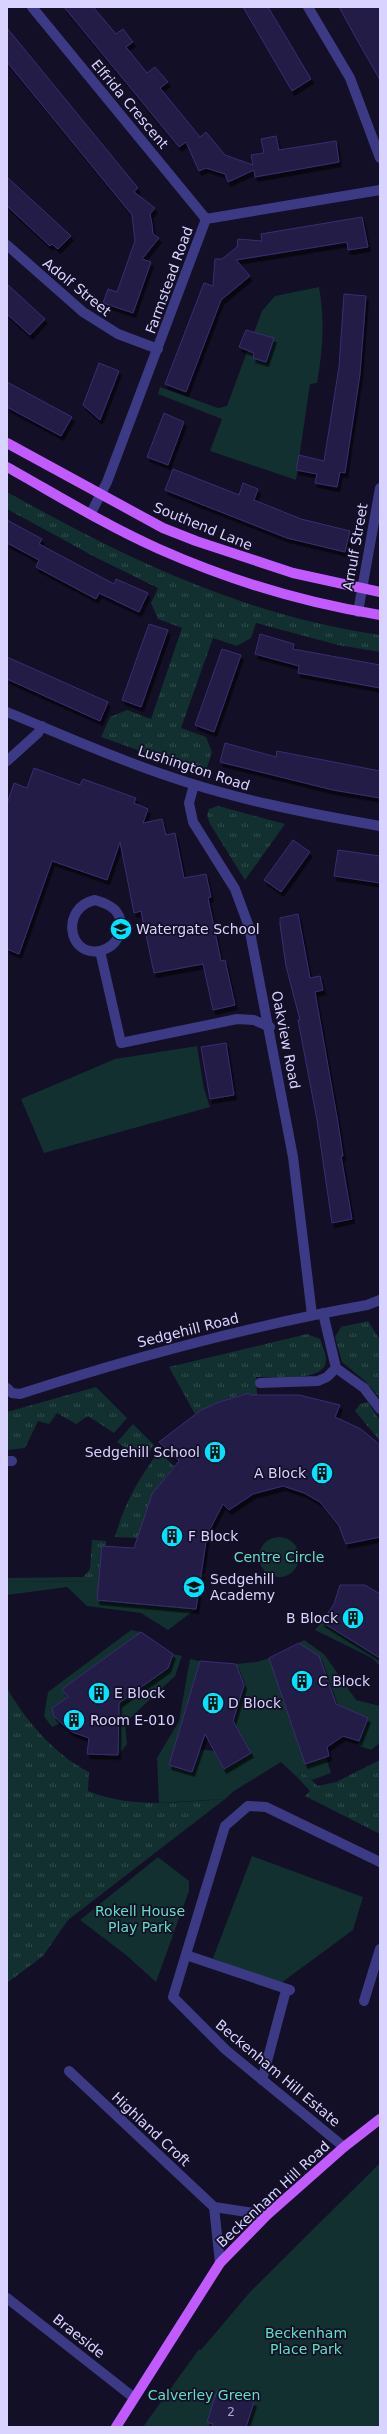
<svg xmlns="http://www.w3.org/2000/svg" width="387" height="2434" viewBox="0 0 387 2434" font-family="'DejaVu Sans',sans-serif">
	<defs>
		<pattern id="grass-tufts" width="24" height="20" patternUnits="userSpaceOnUse"><rect width="24" height="20" fill="#12302f"/><path d="M3 7l-1-3M5 7V3M7 7l1-3M15 17l-1-3M17 17v-4M19 17l1-3" fill="none" stroke="#344d4e"/></pattern>
		<filter id="shadow"><feDropShadow dx="2.5" dy="4.5" stdDeviation="0" flood-color="#0009"/></filter>
	</defs>
	<rect width="100%" height="100%" fill="#130f26"/>
	<!-- grass -->
	<path fill="url(#grass-tufts)" d="M7,492C125,558 245,616 380,635V652L338,645L256,623L251,638L237,646L213,638L181,728L206,737L212,752L205,774L101,737L110,717L127,710L151,719L182,628L158,619L151,603L158,588L97,558L7,509Z
		M218,806L285,824L245,880L210,824L207,815L209,809Z
		M368,1321L380,1340V1398L365,1381L342,1362L335,1337L341,1327Z
		M307,1334L320,1339C322,1345 326,1353 326,1360C327,1383 270,1377 256,1377L257,1395L250,1396L249,1393C230,1397 211,1403 195,1414L169,1367Z
		M96,1387L127,1418L114,1433L88,1416L76,1424L57,1413L49,1424L38,1421L25,1448L7,1450V1412Z
		M368,1402L380,1421V1441L355,1411L360,1404Z
		M133,1424L154,1445L143,1460L117,1442Z
		M159,1451L174,1466L152,1494L137,1538L115,1537C124,1504 139,1478 159,1451Z
		M92,1540L106,1541V1546H102L99,1582L7,1581V1578L83,1577L90,1569Z
		M7,1688C26,1721 54,1754 89,1772L88,1791C133,1809 178,1802 225,1799L68,1920L43,1956L7,1983Z
		M380,1760V1834L305,1796L310,1791L297,1777L301,1770L318,1786L336,1782Z"/>
	<!-- green -->
	<path fill="#12302f" d="M319,287C325,320 323,350 317,383L310,384L296,480L210,451L222,419L158,394L160,387L218,408L227,406L262,311L275,296Z
		M197,1046L204,1089L210,1107L44,1153L21,1099L115,1059Z
		M259 1557a20 20 0 1 1 40 0a20 20 0 1 1-40 0Z
		M7,1581L99,1582L97,1600L196,1609L168,1630L141,1613L87,1606L67,1587L7,1595Z
		M322,1622L380,1658V1666L372,1658L315,1630Z
		M131,1630L141,1632L62,1689L68,1697L52,1708L54,1716L61,1723L52,1727L44,1716L48,1692Z
		M304,1640L324,1654L356,1700L380,1706V1743L371,1750L357,1745L368,1718L336,1704L299,1643Z
		M173,1654L182,1656L175,1676L125,1723L127,1744L118,1755L119,1703L168,1668Z
		M269,1658L305,1764L326,1757L331,1773L312,1780L301,1771L297,1777L281,1762L234,1791L225,1799L159,1803L157,1758L179,1721L190,1659L200,1661L170,1765L192,1772L200,1749L214,1751L225,1769L251,1753L233,1721L244,1685L236,1664L257,1662Z
		M252,1856L363,1897L353,1930L277,1986L252,1978L213,1958Z
		M158,1857L189,1881V1891L156,1982L126,1955L80,1920Z
		M380,2163V2427H143L199,2349L201,2350L250,2292Z"/>
	<!-- building -->
	<path fill="#241b47" stroke="#3b2d73" filter="url(#shadow)" d="M64,7H93L116,34L123,29L133,42L126,47L147,73L155,67L168,82L160,88L200,137L206,132L225,155L253,165L251,155L264,153L261,139L276,136L279,150L336,141L339,162L255,177L254,170L228,182L225,174L206,168L199,171L186,142L179,147Z
		M243,7H268L311,79L292,91Z
		M339,7H380V80L356,38Z
		M7,28L138,188L134,192L155,208L150,214L152,224L153,234L159,238L142,259L151,262L133,313L103,303L108,289L117,292L135,241L132,215L7,62Z
		M7,177L71,236L58,249L52,244L50,246L7,206Z
		M362,217L368,247L348,250L347,242L236,260L250,276L221,300L186,392L165,384L204,283L213,286L215,259H222L237,247L238,239L262,241L261,234Z
		M7,284L45,319L30,335L7,314Z
		M344,294L366,296L360,374L345,473L340,472L337,487L315,483L317,474L296,470L299,455L324,461L339,367Z
		M246,330L274,338L266,362L253,358L254,353L239,347Z
		M99,363L119,371L100,420L83,405Z
		M7,382L72,417L61,436L7,407Z
		M164,413L184,422L168,465L147,457Z
		M173,469L239,495L243,483L258,489L254,500L301,519L350,531L345,552L287,538L165,490Z
		M7,520L42,539L39,544L114,584L116,579L148,593L139,612L99,593L96,599L36,567L39,560L7,543Z
		M149,624L168,630L141,707L122,700Z
		M260,634L294,644L293,649L380,665V688L298,673L299,666L255,654Z
		M222,649L241,655L214,732L195,725Z
		M7,657L108,702L100,721L7,679Z
		M225,743L276,757L277,751L380,771V798L333,790L220,762Z
		M34,768L80,785L83,779L136,798L134,803L148,809L143,823L162,819L166,835L175,833L184,878L206,874L211,897L208,898L221,961L225,960L235,1005L213,1010L203,964L154,973L141,911L134,913L120,842L107,880L52,861L19,954L7,949V804L14,783L27,788Z
		M293,840L310,852L281,892L264,880Z
		M338,850L380,856V883L334,876Z
		M298,914L310,978L320,976L323,990L315,992L338,1123L343,1156H341L352,1219L332,1223L317,1120L298,1020H300L286,966L280,924V918Z
		M226,1043L234,1095L210,1099L201,1047Z
		M249,1393L250,1395H299L340,1405L335,1417L361,1429L380,1445V1537L346,1544L339,1526L320,1502L304,1493L283,1486L253,1494L229,1510L223,1504L207,1535L196,1609L97,1600L102,1546L134,1548L152,1494L179,1461L159,1442L201,1410L219,1402Z
		M340,1585H365L380,1594V1658L322,1622L334,1604Z
		M141,1632L173,1654L168,1668L119,1703L118,1755L87,1754L89,1738L72,1732L61,1723L54,1716L52,1708L68,1697L62,1689Z
		M299,1643L319,1656L336,1704L368,1718L359,1741L343,1736L327,1747L329,1756L305,1764L269,1658Z
		M200,1661L236,1664L244,1685L233,1721L251,1753L224,1769L205,1734L192,1772L169,1765Z
		M217,2391L254,2402L246,2427H212L213,2424L207,2422Z"/>
	<g fill="none" stroke-linecap="round" stroke-linejoin="round">
		<!-- lane -->
		<path stroke="#3d3a85" stroke-width="10" d="M100,951C67,957 61,907 95,900C102,902 110,905 115,910C128,925 119,946 100,951L121,1043L237,1019L254,1020L270,1027
			M323,1313L336,1368
			M260,1383L318,1381L327,1377L336,1368L364,1388L380,1409
			M7,1461H12
			M186,1955L290,1990
			M364,2001L380,1949
			M262,2080L285,1994"/>
		<!-- street -->
		<path stroke="#3d3a85" stroke-width="10" d="M32,7L206,219
			M308,7L350,78L380,158
			M7,245L83,312L118,334L158,349
			M91,513L107,482L206,219L380,190
			M358,612L380,488
			M7,712C58,733 109,756 162,774C233,799 306,813 380,826
			M7,761L38,733L42,726
			M194,785L189,803L193,822L235,889L249,927L293,1157L312,1315
			M7,1388L12,1393L20,1394C134,1357 249,1326 367,1305L380,1300
			M69,2071L214,2207L267,2215
			M344,2147L226,2050L173,1997L225,1826L248,1806L266,1807L380,1862
			M214,2207L220,2263
			M7,2298L133,2397"/>
		<!-- primary -->
		<path stroke="#c25bff" stroke-width="10" d="M7,443L163,528L196,541L293,573L380,592
			M7,467C57,495 107,526 159,549C229,580 305,603 380,615
			M116,2427L220,2263L267,2215L344,2147L380,2119"/>
	</g>
	<!-- icons -->
	<defs>
		<g id="school-disc" transform="scale(1.15)"><circle r="9.5" fill="#00e5ff" stroke="#130f26"/><path d="M0-5L7-2L0 1L-7-2ZM-4 1L0 2.5L4 1V4Q0 6-4 4Z" fill="#111"/></g>
		<g id="building-disc" transform="scale(1.15)"><circle r="9.5" fill="#00e5ff" stroke="#130f26"/><path d="M-4-6H4V6H1V3H-1V6H-4ZM-2.5-4.3h1.7v1.8h-1.7ZM.8-4.3h1.7v1.8H.8ZM-2.5-1h1.7V.8h-1.7ZM.8-1h1.7V.8H.8Z" fill="#111"/></g>
	</defs>
	<g fill-rule="evenodd">
		<use href="#school-disc" x="121" y="929"/>
		<use href="#building-disc" x="215" y="1452"/>
		<use href="#building-disc" x="322" y="1473"/>
		<use href="#building-disc" x="172" y="1536"/>
		<use href="#school-disc" x="194" y="1587"/>
		<use href="#building-disc" x="353" y="1618"/>
		<use href="#building-disc" x="302" y="1681"/>
		<use href="#building-disc" x="99" y="1693"/>
		<use href="#building-disc" x="213" y="1703"/>
		<use href="#building-disc" x="74" y="1720"/>
	</g>
	<g text-anchor="middle" dominant-baseline="central" stroke-width="3.5" stroke-linejoin="round" paint-order="stroke">
		<!-- number labels -->
		<g font-size="12" fill="#aca6d1">
			<text x="231" y="2412">2</text>
		</g>
		<!-- street labels -->
		<g font-size="14" fill="#d9d4ff" stroke="#130f26">
			<text transform="translate(130 104) rotate(50)">Elfrida Crescent</text>
			<text transform="translate(169 280) rotate(-70)">Farmstead Road</text>
			<text transform="translate(77 287) rotate(39)">Adolf Street</text>
			<text transform="translate(203 526) rotate(22)">Southend Lane</text>
			<text transform="translate(355 547) rotate(-80)">Arnulf Street</text>
			<text transform="translate(194 768) rotate(18)">Lushington Road</text>
			<text transform="translate(286 1040) rotate(79)">Oakview Road</text>
			<text transform="translate(188 1330) rotate(-14)">Sedgehill Road</text>
			<text transform="translate(278 2073) rotate(40)">Beckenham Hill Estate</text>
			<text transform="translate(151 2129) rotate(43)">Highland Croft</text>
			<text transform="translate(273 2194) rotate(-43)">Beckenham Hill Road</text>
			<text transform="translate(79 2336) rotate(38)">Braeside</text>
		</g>
		<!-- poi labels -->
		<g font-size="14" fill="#d9d4ff" stroke="#130f26" text-anchor="start">
			<text x="136" y="929">Watergate School</text>
			<text x="200" y="1452" text-anchor="end">Sedgehill School</text>
			<text x="306" y="1473" text-anchor="end">A Block</text>
			<text x="188" y="1536">F Block</text>
			<text x="210" y="1579">Sedgehill<tspan x="210" dy="16">Academy</tspan></text>
			<text x="338" y="1618" text-anchor="end">B Block</text>
			<text x="318" y="1681">C Block</text>
			<text x="114" y="1693">E Block</text>
			<text x="228" y="1703">D Block</text>
			<text x="90" y="1720">Room E-010</text>
		</g>
		<!-- park labels -->
		<g font-size="14" fill="#5fe0c0" stroke="#130f26">
			<text x="279" y="1557">Centre Circle</text>
			<text x="140" y="1911">Rokell House<tspan x="140" dy="16">Play Park</tspan></text>
			<text x="306" y="2333">Beckenham<tspan x="306" dy="16">Place Park</tspan></text>
			<text x="204" y="2395">Calverley Green</text>
		</g>
	</g>
	<!-- border -->
	<rect width="387" height="2434" fill="none" stroke="#d9d4ff" stroke-width="16"/>
</svg>
